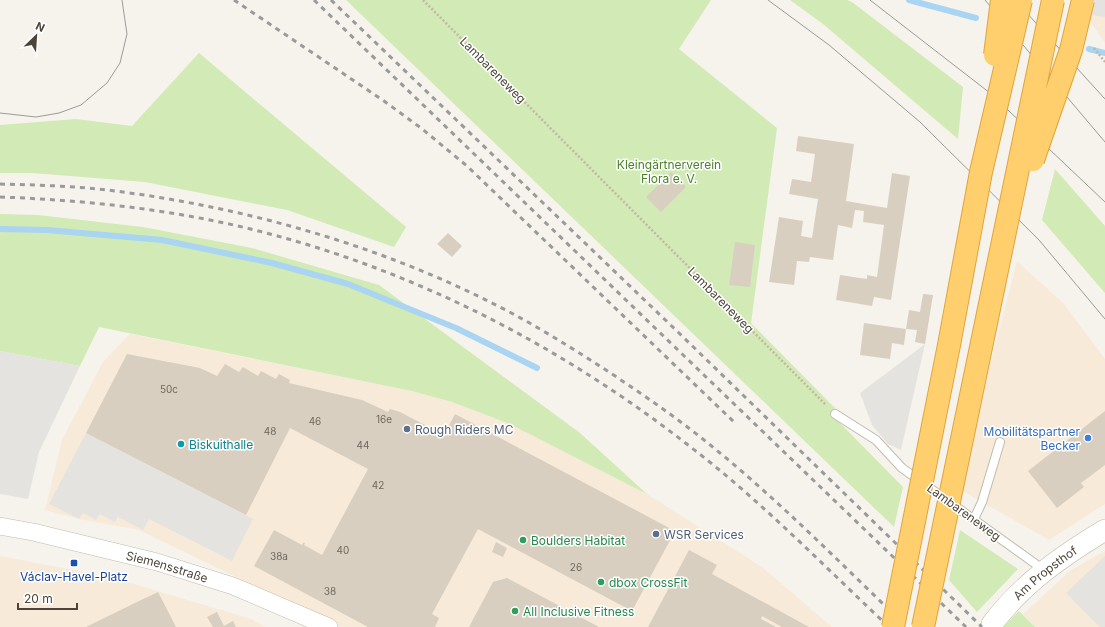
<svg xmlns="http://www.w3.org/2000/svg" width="1105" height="627" viewBox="0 0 1105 627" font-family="Inter,sans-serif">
	<rect width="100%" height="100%" fill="#f6f3ec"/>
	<!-- commercial -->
	<path fill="#f7ead8" d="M1076,0H1105V43Z
		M1017,261L1063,303L1105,359V504L1049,540L961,490L988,374Z
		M130,334L412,391L452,402L510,424L571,450L647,494L762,567L832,627H340L139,530L79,519L45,510L62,440L103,362Z
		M1105,551V627H1035L1023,614L1071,570Z
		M0,556L114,578L251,619L265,627H0Z"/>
	<!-- green -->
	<path fill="#d2eab5" d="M346,0H711L679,49L777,128L751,323L837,410L833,416L903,487L894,527Z
		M790,0H847L852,2L963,87L958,139L823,24Z
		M199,53L406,227L394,247L287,210L145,182L32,173H0V125L76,119L132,126Z
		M1055,169L1105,226V293L1042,220Z
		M0,214L38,215L143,227L252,248L379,285L580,433L647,494L510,424L452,402L412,391L99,327L80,366L0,351Z
		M960,530L1018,569L977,612L949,580Z
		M1019,611L1035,627H1003Z"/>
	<!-- parking -->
	<path fill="#e5e3e0" d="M1085,0H1105V17L1093,15Z
		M925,344L901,450L888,444L872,425L860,393Z
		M0,351L80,366L39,452L28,499L0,494Z
		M86,433L253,519L232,561L149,519L143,530L118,517L115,522L99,514L96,520L83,513L79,519L49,504Z
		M1105,556V627H1100L1066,593Z"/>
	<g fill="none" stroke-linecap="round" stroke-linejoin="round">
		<!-- stream -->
		<path stroke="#a9d4f2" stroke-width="6" d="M909,0L976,18
			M1089,49L1105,53
			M0,229L47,230L162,240L272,263L348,284L456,328L537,368"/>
	</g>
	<!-- building -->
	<path fill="#d8cfc1" d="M798,136L854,144L846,201L887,208L892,173L910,176L891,300L874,297L872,306L836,300L840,275L867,279V275L877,277L884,225L863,222L864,211L855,210L852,228L838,225L833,260L810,257L809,262L797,261L794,285L769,282L779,217L803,221L801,236L812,238L818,199L789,194L792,179L811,182L815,154L796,151Z
		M671,172L686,187L661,212L646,197Z
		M448,233L462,246L452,257L437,244Z
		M735,242L755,245L750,287L729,285Z
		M923,294L933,295L925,344L915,342L917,330L906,329L909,310L920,312Z
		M864,323L906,329L904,345L892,343L890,359L860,355Z
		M127,354L200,368L217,376L225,364L239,372L243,367L258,376L261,371L276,379L279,374L290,380L289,383L362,400L388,412L390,409L400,412L444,435L455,414L675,531L632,611L478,529L432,614L439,618L435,627H368L254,566L274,530L302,545L303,543H305L304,545L322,555L368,469L290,428L246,515L86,433Z
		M1105,411V465L1081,483L1084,487L1057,508L1028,471Z
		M496,542L507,548L503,557L492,552Z
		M689,550L717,565L712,574L809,627H782L762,616L761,619L776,627H648Z
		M507,578L599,627H469L493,582Z
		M158,592L176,627H86L139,601Z
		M217,612L224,626L233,621L236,627H213L207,617Z"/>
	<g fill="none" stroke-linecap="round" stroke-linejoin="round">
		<!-- service casing -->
		<g stroke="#c2bbae" stroke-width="10">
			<path id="service" d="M835,414L876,440L902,468L1044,570
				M974,519L982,502L1000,442"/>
		</g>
		<!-- minor casing -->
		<g stroke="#c2bbae" stroke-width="18">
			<g id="minor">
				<path id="s1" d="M0,526L33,532L157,562L233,586L329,627"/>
			</g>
		</g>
		<!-- tertiary casing -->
		<g stroke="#c2bbae" stroke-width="22">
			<g id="tertiary">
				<path id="s2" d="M992,624C1023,583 1062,556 1105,530"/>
			</g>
		</g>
		<!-- path -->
		<path stroke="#c4b79f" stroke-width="2.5" stroke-dasharray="2 2" stroke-linecap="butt" d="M423,0L826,405
			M1094,48L1105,62"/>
		<!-- service -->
		<use href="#service" stroke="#fff" stroke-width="8"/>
		<!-- minor -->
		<use href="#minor" stroke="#fff" stroke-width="17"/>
		<!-- tertiary -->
		<use href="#tertiary" stroke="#fff" stroke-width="21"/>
		<!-- tram -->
		<path stroke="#9a9a9a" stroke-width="1" d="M768,0L829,45L920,122L1039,240L1105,319
			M870,0L990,93L1105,202
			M985,0L1105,142
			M1015,0L1105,99
			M0,113L36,117L59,113L81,105L107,83L120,63L127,34L122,0"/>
		<!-- rail -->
		<path stroke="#9a9a9a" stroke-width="3" stroke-dasharray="5 5" stroke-linecap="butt" d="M234,0L384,101L421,128L467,166L734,422
			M314,0L966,627
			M331,0L680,334L982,627
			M0,184C38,185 77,186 115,191C256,209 400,251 526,321C575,349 624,381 670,414C755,476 832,555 907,627
			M0,197C80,200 159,208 238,226C406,265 562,345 697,452C765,505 826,568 889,627"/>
		<!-- motorway-bridge casing -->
		<g stroke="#e0a43c" stroke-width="24" stroke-linecap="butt">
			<path id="motorway-bridge" d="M995,55L1002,0
				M1033,160L1071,50L1083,0
				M893,627L949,345L981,172L1021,0
				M923,627L1053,0"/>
		</g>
		<!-- motorway-bridge -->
		<use href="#motorway-bridge" stroke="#ffcf6e" stroke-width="22"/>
	</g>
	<!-- markers -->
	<g fill="#5c6f8a" stroke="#fff" stroke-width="1.5">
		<circle cx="407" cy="429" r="4"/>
		<circle cx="656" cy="534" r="4"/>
	</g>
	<circle fill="#3f7fe0" stroke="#fff" stroke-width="1.5" cx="1088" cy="438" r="4"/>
	<circle fill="#0f9aa8" stroke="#fff" stroke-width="1.5" cx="181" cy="444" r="4"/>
	<g fill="#2e9e5b" stroke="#fff" stroke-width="1.5">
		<circle cx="523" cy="540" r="4"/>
		<circle cx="601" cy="582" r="4"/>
		<circle cx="515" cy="611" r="4"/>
	</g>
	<rect fill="#1a4fb4" stroke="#fff" stroke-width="1.5" x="70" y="559" width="8" height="8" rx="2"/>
	<g text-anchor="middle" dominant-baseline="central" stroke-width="3" stroke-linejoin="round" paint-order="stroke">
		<!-- number labels -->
		<g font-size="10" fill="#6e675b">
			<text x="169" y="389">50c</text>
			<text x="384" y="419">16e</text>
			<text x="315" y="421">46</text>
			<text x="270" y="431">48</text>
			<text x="363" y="445">44</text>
			<text x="378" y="485">42</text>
			<text x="343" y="550">40</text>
			<text x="279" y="556">38a</text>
			<text x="576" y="567">26</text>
			<text x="330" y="591">38</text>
		</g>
		<!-- street labels -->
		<g font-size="12" fill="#4b4439" stroke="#fff">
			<text transform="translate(493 70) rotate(45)">Lambareneweg</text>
			<text transform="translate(721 300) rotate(45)">Lambareneweg</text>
			<text transform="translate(964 512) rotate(36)">Lambareneweg</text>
			<text stroke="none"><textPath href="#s1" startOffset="172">Siemensstraße</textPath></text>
			<text stroke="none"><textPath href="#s2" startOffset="74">Am Propsthof</textPath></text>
		</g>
		<!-- park labels -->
		<g font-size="12" fill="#4a7f2a" stroke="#fff">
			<text x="669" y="164">Kleingärtnerverein<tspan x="669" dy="14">Flora e. V.</tspan></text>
		</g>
		<!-- service labels -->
		<g font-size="12" fill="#4e5e75" stroke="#fff" text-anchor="start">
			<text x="415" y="429">Rough Riders MC</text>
			<text x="664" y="534">WSR Services</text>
		</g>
		<!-- shop labels -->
		<g font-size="12" fill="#366cbe" stroke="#fff" text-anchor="end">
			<text x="1080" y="431">Mobilitätspartner<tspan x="1080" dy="14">Becker</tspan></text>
		</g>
		<!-- culture labels -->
		<g font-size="12" fill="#0d838f" stroke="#fff" text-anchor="start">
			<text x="189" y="444">Biskuithalle</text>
		</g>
		<!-- leisure labels -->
		<g font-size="12" fill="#27864d" stroke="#fff" text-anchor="start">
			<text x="531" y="540">Boulders Habitat</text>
			<text x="609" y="582">dbox CrossFit</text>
			<text x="523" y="611">All Inclusive Fitness</text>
		</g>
		<!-- transit labels -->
		<g font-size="12" fill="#164399" stroke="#fff">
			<text x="74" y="576">Václav-Havel-Platz</text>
		</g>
	</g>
	<!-- north arrow -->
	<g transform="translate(36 36) rotate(25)" stroke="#ffffff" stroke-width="3" paint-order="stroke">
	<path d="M0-3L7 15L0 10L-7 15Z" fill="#4b4439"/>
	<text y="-6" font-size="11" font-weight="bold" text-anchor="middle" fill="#4b4439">N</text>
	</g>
	<!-- scale -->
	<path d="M18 603v6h59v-6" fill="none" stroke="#4b4439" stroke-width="2"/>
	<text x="24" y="603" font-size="12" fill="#4b4439" stroke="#ffffff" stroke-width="3" paint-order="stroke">20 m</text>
</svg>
